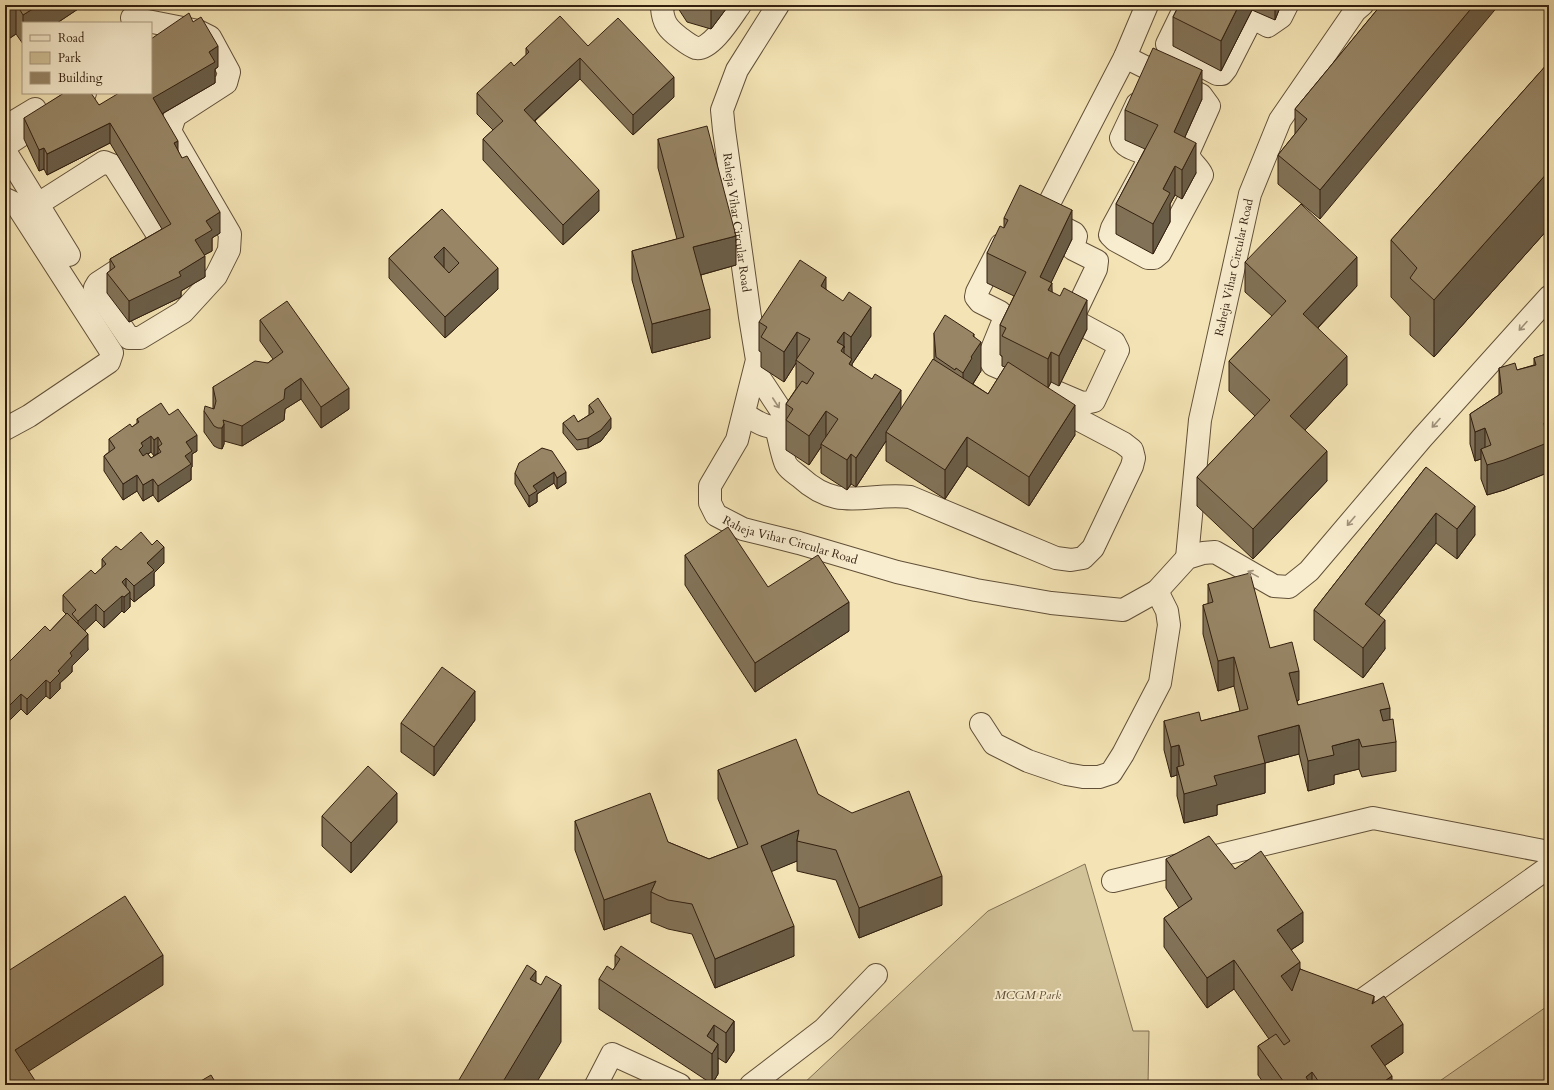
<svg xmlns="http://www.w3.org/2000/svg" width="1554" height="1090" viewBox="0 0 1554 1090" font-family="Cardo,serif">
	<rect width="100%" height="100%" fill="#f4e4b5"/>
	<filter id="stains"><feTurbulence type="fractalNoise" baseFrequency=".005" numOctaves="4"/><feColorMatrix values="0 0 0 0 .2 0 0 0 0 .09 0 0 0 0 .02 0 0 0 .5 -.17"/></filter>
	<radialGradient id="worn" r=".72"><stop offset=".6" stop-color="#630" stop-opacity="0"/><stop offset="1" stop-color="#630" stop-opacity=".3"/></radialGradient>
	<!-- green -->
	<path fill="#d3c399" stroke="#827154" d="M1085,864L1133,1031H1149L1148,1085H802L988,911Z
		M1549,1005V1085H1434Z"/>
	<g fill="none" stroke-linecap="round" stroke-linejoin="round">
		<!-- street casing -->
		<g stroke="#625038" stroke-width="24">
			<g id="street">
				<path d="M664,5L662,8C663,23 668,29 680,38C684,41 690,46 696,48C711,51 732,16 740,5"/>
				<path id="s1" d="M778,5L737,70L722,110L724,130L750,317L757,360L737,440L710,486V503L716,515L743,529L799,543L897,572L976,590L1051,603L1123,610L1157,591L1187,558L1203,553L1215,552L1274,586L1289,587L1309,571L1422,438L1549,297"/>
				<path d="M1186,5L1167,44L1170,49L1217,74H1222L1226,69L1251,20L1255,19L1268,26L1281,17L1287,5"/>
				<path d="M1125,57L1201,95L1209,106L1188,153C1190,163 1198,166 1202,175L1160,253L1154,258H1148L1115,240L1110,235L1112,228L1145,167L1147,160L1146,154C1137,150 1124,148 1121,138L1137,104"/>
				<path d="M5,127L35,109"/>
				<path d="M5,146L85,93"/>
				<path d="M5,151L69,255"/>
				<path d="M5,199L16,204L112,353L109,362L29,416L5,429"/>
				<path d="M38,204L104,162L114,166L158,235L155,246L98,283L95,288L129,338H140L183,312L216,276L229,250L230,234L170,131L175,116L226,83L229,72L210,37L198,31L132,18"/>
				<path d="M1001,245L977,292L976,297L980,302L1000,312L1003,316V322L990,354V360L993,365L1080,402L1085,403L1094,401L1118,350L1114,342L1075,321L1073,317L1096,269L1097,261L1073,249L1076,236L1074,233L1042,217L1125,57L1147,5"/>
				<path d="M744,414C753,419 770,432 778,424C782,420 783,418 782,412L755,371"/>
				<path d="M776,427C779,438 781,451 785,462C787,468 795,473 800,477C839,513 865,492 910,497L1056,558L1071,560L1083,558L1093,548L1132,466L1134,458L1132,450L1123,443L1049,404"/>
				<path id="s2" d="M1187,558L1200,420L1250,194L1280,120L1355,11L1362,5"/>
				<path d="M981,724L994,744L1028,761L1066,774L1083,777H1099L1111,773L1123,754L1160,683L1169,625L1167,611L1157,591"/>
				<path d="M1113,881L1373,818L1549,852"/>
				<path d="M1351,1008L1549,867"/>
				<path d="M596,1085L612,1054L680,1085"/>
				<path d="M751,1085L824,1029L876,975"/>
			</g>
		</g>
		<!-- street -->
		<use href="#street" stroke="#f8edcf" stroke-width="22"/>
	</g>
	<!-- wall -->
	<path fill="#827257" stroke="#321f0f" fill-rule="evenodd" d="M5,5H84L57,23H23V44L16,34L7,40L5,37Z
		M676,5H729L711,29L687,22Z
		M1179,5H1281L1275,20L1252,10L1221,71L1173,46V17Z
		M1381,5L1320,219L1278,184V155L1295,134V109Z
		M588,46L674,97L633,135L580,79L535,121L599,211L563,245L483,160V139L493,130L477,114V93L514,66L526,55V48Z
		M1549,62V228L1434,357L1410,335V317L1391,297V240Z
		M218,67L215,69V83L162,114L178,151L220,233L212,238V251L204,255L205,277L181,291V297L129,322L107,293V273L110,271V259L162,229L110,143L47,175L44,169L39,171L24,139V118L99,105Z
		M1202,99L1185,137L1196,173L1182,199L1175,195L1170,204V222L1153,254L1116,234V204L1145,149L1125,140V110Z
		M658,139L736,265L701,275L710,338L652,353L632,280V251L677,239L658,168Z
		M442,209L498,289L445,338L389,278V258Z
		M1004,218L1072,239L1051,282L1052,292L1087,329L1059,386L1051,382L1048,388L1075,435L1029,506L967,466L945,499L886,461V441L856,487L851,484L847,490L821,473V447L809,465L786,450V404L796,389V363L784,382L761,367V352L759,351V322L826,289L871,336L852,364V367L901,410L934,359V333L974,337L981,371L973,384L988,394L1005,367L1002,366V356L1000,355V325L1014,296L987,283V253L1004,228Z
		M1245,262L1357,286L1318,328L1347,385L1305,430L1327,481L1253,559L1197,506V477L1255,416L1229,391V361L1272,316L1245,292Z
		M260,320L349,409L321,428L301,399L285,409L284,420L242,446L224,441V444L222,449L218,448L214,446L204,432V411L213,409V387L268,363L273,359L260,341Z
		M1549,353L1547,473L1504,490L1487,495L1481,479V459L1475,461L1470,444V414L1499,395V368L1517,370L1534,365V358Z
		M589,405L611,428L601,441L588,448L577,450L563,433V423L578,422L589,415Z
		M169,415L197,451L192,454V467L191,468V480L158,502L153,495L143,501L137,491L123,500L104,471V456L109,452V439L132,427L137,423V419ZM151,452L154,456L158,453V454L151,458L148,454Z
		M542,448L566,483L557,489L554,483L537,494V502L529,507L515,484V473Z
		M1426,467L1475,535L1457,559L1436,543L1379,615L1385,649L1363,678L1314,640V610Z
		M121,550L164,563L154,573V586L134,602L130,598V607L124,613L122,611L104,628L96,620L85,630L88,650L72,666V672L60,683V689L50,699L46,696L27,715L21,709L5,725V666L50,631L66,614L63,611V595L95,574L102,568V559Z
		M685,555L849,631L755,692L685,585Z
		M1208,584L1270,648L1299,700L1297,701L1298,705L1390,719L1396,742V771L1362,777L1359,769L1334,775V784L1308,791L1299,754L1265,763V793L1217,805V815L1184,823L1177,796V775L1171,777L1164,750V721H1201L1240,711L1234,686L1218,691L1203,634V605L1208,604Z
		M475,720L434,776L401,752V723Z
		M718,770L818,794L942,905L859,938L836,880L797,871V861L771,871L794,956L715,988L692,934L668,929L651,922V913L604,930L575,850V821L668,842L709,859L738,848L718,799Z
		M322,816L397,822L351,873L322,846Z
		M1166,859L1235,869L1303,942L1291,950L1300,969L1374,1003L1403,1053L1384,1066L1392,1085H1265L1258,1075V1046L1269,1039L1234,989L1207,1008L1164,947V918L1179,908L1166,888Z
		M615,955L734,1021V1051L726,1063L718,1058V1074L712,1084L599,1009V979L613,970L615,967Z"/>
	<!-- shaded-wall -->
	<path fill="#6a5d47" stroke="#321f0f" d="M14,5H16V34L7,40V10Z
		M39,5H84L57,23H23V15Z
		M711,5H729L711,29Z
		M1239,5H1252V10L1221,71V41Z
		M1275,5H1281L1275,20Z
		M1474,5H1499L1320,219V190Z
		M218,46V67L215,69V83L153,119V98L209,52Z
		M580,58V79L524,130V110Z
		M1202,70V99L1174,161V132Z
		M674,77V97L633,135V115Z
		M110,123V143L47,175V154Z
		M178,141V162L174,143Z
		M1196,143V173L1182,199V170Z
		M44,148V169L39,171V150Z
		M1175,166V195L1170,204V222L1153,254V224L1163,189Z
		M1549,171V228L1434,357V300Z
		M599,190V211L563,245V225Z
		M1072,210V239L1040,306V277Z
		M220,212V233L212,238V251L195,260V240L206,221Z
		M736,236V265L693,277V247Z
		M444,247V268L434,257Z
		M205,256V277L181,291V297L129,322V301Z
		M1357,257V286L1303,343V314Z
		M498,268V289L445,338V317Z
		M826,277V307L821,286Z
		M1052,283V312L1048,290Z
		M1087,300V329L1059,386V356Z
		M871,307V336L852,364V388L849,364L851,361V337Z
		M710,309V338L652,353V324Z
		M797,332V361L796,360V363L784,382V352Z
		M844,332V348V346V376L837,342Z
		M974,334V352L981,342V371L972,385L963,402V373L973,336Z
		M1051,352V382L1048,388V359Z
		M1347,356V385L1290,446V416Z
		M301,378V399L285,409L284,420L242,446V426L285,389Z
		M349,388V409L321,428V407Z
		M901,390V420L886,432V441L856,487V458Z
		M1075,405V435L1029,506V477Z
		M826,411V441L821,444V447L809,465V436Z
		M611,418V428L601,441L588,448V438Z
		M1549,421V450L1547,451V473L1504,490L1487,495V465L1544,423Z
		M224,424V444L222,449V428Z
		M1485,428V457L1481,449V459L1475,461V432Z
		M197,435V451L192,454V467L191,468V480L158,502V486L185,456L186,442Z
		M151,436V452L143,457L139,450L141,443Z
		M158,437V453L154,456V440Z
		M967,437V466L945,499V470Z
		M1327,451V481L1253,559V529Z
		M851,454V484L847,490V460Z
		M554,472V483L537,494V502L529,507V496L533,486Z
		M566,472V483L557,489V478Z
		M137,475V491L123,500V484Z
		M153,479V495L143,501V485Z
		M1475,506V535L1457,559V529Z
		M1436,513V543L1365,633V604Z
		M164,547V563L154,573V586L134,602V586L147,563Z
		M126,578V594L122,596V611L104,628V612L122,582Z
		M130,592V607L124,613V597Z
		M849,602V631L755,692V663Z
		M96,604V620L78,637V621Z
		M1385,620V649L1363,678V648Z
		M88,634V650L72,666V672L60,683V689L50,699V683L70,653Z
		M1234,657V686L1218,691V661Z
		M1299,671V700L1289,703V673Z
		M46,680V696L27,715V699Z
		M475,691V720L434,776V747Z
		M21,694V709L5,725V710Z
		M1390,708V737L1380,740V710Z
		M1299,725V754L1265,763V793L1217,805V815L1184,823V794L1214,776L1258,736Z
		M1359,739V769L1334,775V784L1308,791V761L1332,746Z
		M1179,745V775L1177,767V775L1171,777V747Z
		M397,793V822L351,873V843Z
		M799,830L797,841V861L761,876V846Z
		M942,876V905L859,938V908Z
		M656,881L651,892V913L604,930V900Z
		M1303,912V942L1277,959V930Z
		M794,926V956L715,988V959Z
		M163,955V985L15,1080V1050Z
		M1234,960V989L1207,1008V978Z
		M1300,962V992L1281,1005V976Z
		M536,971V1027L561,985V1042L535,1085H501L530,979Z
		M1374,996V1026L1372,1004Z
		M734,1021V1051L726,1063V1033Z
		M1403,1024V1053L1371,1075V1046Z
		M714,1025V1051L718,1044V1074L712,1084V1054L707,1036Z
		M1312,1072V1085H1306V1077Z
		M1392,1076V1085H1379Z"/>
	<!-- building -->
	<path fill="#978565" stroke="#321f0f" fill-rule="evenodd" d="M5,5H14L7,10L5,7Z
		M17,5H39L23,15Z
		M1179,5H1239L1221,41L1173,17Z
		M1381,5H1474L1320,190L1278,155L1307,119L1295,109Z
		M189,13L193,22L201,17L218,46L209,52L215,62L153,98L178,141L174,143L182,158L187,156L220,212L206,221L212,230L195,240L205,256L179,272L181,276L129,301L107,273L115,267L110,259L171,224L110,123L47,154L44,148L39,150L24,118L64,93H91L99,105L119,93H151V39Z
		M560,16L588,46L618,18L674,77L633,115L580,58L524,110L599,190L563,225L483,139L503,121L477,93L511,62L514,66L529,52L526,48Z
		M1153,48L1202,70L1174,132L1196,143L1182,170L1175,166L1163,189L1170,193L1153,224L1116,204L1158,125L1125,110Z
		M1549,62V171L1434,300L1410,278L1417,268L1391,240Z
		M707,126L736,236L693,247L710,309L652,324L632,251L684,237L658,139Z
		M1020,185L1072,210L1040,277L1052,283L1048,290L1060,296L1064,288L1087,300L1059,356L1051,352L1048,359L1002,336L1006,328L1000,325L1026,272L987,253L1000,226L1004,228L1008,220L1004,218Z
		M1301,204L1357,257L1303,314L1347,356L1290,416L1327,451L1253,529L1197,477L1270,400L1229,361L1286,301L1245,262Z
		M442,209L498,268L445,317L389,258ZM444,247L459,263L449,273L434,257Z
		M800,260L826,277L821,286L843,301L849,292L871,307L851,337L844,332L837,342L844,346L841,351L852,359L849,364L872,379L875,374L901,390L856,458L851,454L847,460L821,444L838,419L826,411L809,436L786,420L793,409L786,404L802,381L807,384L814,373L796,360L810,339L797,332L784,352L761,337L767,327L759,322Z
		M287,301L349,388L321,407L301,378L285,389L284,399L242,426L223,420L224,424L222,428H218L214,426L204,411L205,406L214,409L216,401L213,387L255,361L268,363L283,352L260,320Z
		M945,315L974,334L973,336L981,342L971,357L972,358L963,373L956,368L955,370L936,357L934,333Z
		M1549,353V421L1544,423L1547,443L1504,460L1487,465L1481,449L1491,445L1485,428L1475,432L1470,414L1502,393L1499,368L1515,363L1517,370L1536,365L1534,358Z
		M933,359L988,394L1008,362L1075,405L1029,477L967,437L945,470L886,432Z
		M598,398L611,418L601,430L588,438L577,440L563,423L574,415L578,422L594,412L589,405Z
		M161,403L169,415L178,409L197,435L186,442L192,451L185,456L191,464L158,486L153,479L143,485L137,475L123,484L104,456L115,448L109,439L130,424L132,427L139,422L137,419ZM151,436L154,440L158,437L162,444L158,447L161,452L151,458L147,453L143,456L139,450L143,446L141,443Z
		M542,448L552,451L566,472L557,478L554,472L533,486L537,491L529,496L515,473L519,463Z
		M1426,467L1475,506L1457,529L1436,513L1365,604L1385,620L1363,648L1314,610Z
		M728,527L768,587L818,555L849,602L755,663L685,555Z
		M141,532L152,545L157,540L164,547L147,563L154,570L134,586L126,578L122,582L130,592L124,597L122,596L104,612L96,604L78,621L72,614L76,610L63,595L91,570L95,574L106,564L102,559L116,546L121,550Z
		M1250,573L1270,648L1292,642L1299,671L1289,673L1298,705L1383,683L1390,708L1380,710L1383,721L1393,719L1396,742L1362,747L1359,739L1332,746L1334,755L1308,761L1299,725L1258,736L1265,763L1214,776L1217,785L1184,794L1177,767L1184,765L1179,745L1171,747L1164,721L1199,712L1201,721L1248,709L1234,657L1218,661L1203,605L1213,602L1208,584Z
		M67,613L88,634L70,653L72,656L58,671L60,673L50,683L46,680L27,699L21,694L5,710V666L45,626L50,631Z
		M442,667L475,691L434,747L401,723Z
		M796,739L818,794L852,813L909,791L942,876L859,908L836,850L797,841L799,830L761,846L794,926L715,959L692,904L668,900L651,892L656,881L604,900L575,821L650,793L668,842L709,859L748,844L718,770Z
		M368,766L397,793L351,843L322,816Z
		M1209,836L1235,869L1261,851L1303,912L1277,930L1300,962L1281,976L1292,991L1300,969L1374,996L1372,1004L1384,996L1403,1024L1371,1046L1392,1076L1379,1085H1321L1312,1072L1306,1077L1311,1085H1286L1258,1046L1276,1034L1284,1045L1290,1041L1234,960L1207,978L1164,918L1192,899L1166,859Z
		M125,896L163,955L15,1050L38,1085H5V973Z
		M621,946L734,1021L726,1033L714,1025L707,1036L718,1044L712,1054L599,979L607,966L613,970L620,959L615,955Z
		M527,965L536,971L530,979L541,985L546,976L561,985L501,1085H456Z
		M211,1075L217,1085H194Z"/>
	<!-- one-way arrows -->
	<defs><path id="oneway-shaft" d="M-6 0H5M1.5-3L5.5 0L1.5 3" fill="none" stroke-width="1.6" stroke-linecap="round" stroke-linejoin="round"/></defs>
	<g stroke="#9f9079">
		<use href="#oneway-shaft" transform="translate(1523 326) rotate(132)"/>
		<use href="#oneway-shaft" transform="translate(776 403) rotate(57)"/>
		<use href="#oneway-shaft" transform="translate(1436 423) rotate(132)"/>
		<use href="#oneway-shaft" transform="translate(1351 521) rotate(130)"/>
		<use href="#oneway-shaft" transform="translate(1253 574) rotate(-151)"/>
	</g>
	<g text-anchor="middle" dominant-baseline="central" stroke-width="4" stroke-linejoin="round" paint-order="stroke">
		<!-- street labels -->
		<g font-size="12" fill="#321f0f" stroke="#f8edcf">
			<text stroke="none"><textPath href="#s1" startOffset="233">Raheja Vihar Circular Road</textPath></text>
			<text stroke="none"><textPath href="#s2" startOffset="295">Raheja Vihar Circular Road</textPath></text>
			<text stroke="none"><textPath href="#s1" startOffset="617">Raheja Vihar Circular Road</textPath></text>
		</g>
		<!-- park labels -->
		<g font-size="12" font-style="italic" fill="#625038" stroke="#f8edcf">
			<text x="1028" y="995">MCGM Park</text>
		</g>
	</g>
	<!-- margin -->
	<rect width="1554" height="1090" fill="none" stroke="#f4e4b5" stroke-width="20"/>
	<rect x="6" y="6" width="1542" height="1078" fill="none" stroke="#321f0f" stroke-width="2"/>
	<rect x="10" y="10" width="1534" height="1070" fill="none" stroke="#321f0f"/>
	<!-- legend -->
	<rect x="22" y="22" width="130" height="72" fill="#f8edcf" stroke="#a99b82"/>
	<rect x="30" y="35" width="20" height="6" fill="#f8edcf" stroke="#a99b82"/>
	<text x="58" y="42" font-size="12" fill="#321f0f">Road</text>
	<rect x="30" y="52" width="20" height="12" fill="#d3c399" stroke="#a99b82"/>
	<text x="58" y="62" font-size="12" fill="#321f0f">Park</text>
	<rect x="30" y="72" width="20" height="12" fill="#978565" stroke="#a99b82"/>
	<text x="58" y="82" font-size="12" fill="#321f0f">Building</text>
	<rect width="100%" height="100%" filter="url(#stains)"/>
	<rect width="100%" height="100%" fill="url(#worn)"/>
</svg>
